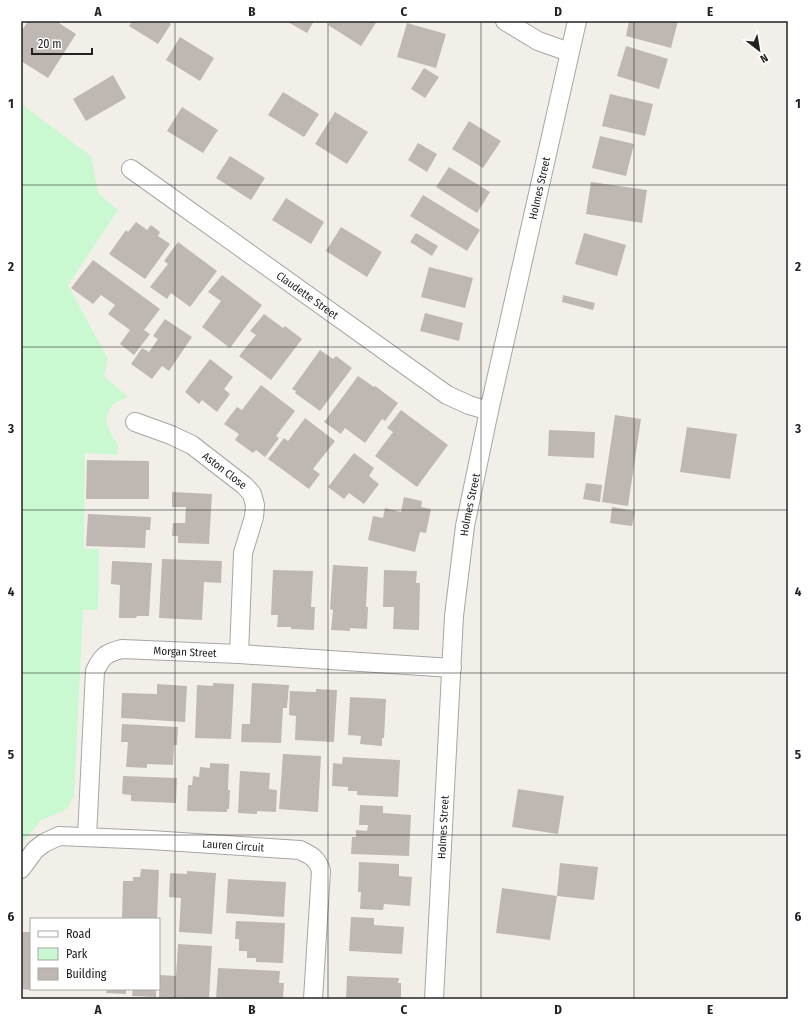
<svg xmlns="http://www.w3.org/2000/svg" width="809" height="1020" viewBox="0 0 809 1020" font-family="'Fira Sans Condensed',sans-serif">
	<rect width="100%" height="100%" fill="#f2efe9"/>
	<!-- park -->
	<path fill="#caf8d1" d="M21,104L91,156L98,193L118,210L68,285L108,359L104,376L128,397C123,399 114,402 111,407C101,420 111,434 118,445L117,455L85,453L84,549H99L98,610H83L74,796L67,809L40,821L21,845Z"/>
	<!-- building -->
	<path fill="#bfb8b2" d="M28,21H56L76,34L48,78L21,61V32Z
		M132,21H167L171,24L158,44L129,26Z
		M286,21H314L307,33Z
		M330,21H377L361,46L328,25Z
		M629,21H678L671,48L626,36Z
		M407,23L446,34L436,68L397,57Z
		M180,37L214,58L200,81L166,60Z
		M626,46L668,59L659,89L617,76Z
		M424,68L439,77L425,98L411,89Z
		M113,75L126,98L86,121L73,99Z
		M283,92L319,114L304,137L268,115Z
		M610,94L653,104L645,136L602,126Z
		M182,107L218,130L203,153L167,131Z
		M335,112L368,132L347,164L315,144Z
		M469,121L501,141L483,168L452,149Z
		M600,136L634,144L626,176L592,168Z
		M418,143L437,154L427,172L408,160Z
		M230,156L265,178L251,200L216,178Z
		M449,167L490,192L477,213L436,187Z
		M591,182L647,190L642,223L586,214Z
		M423,195L480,230L467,251L410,216Z
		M286,198L324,222L311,244L272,220Z
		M136,222L147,230L151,225L160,232L158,236L170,244L145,279L109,254L126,230L128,232Z
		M341,227L382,252L367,277L326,251Z
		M416,233L438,246L432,256L410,242Z
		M584,233L626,245L617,276L575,264Z
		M178,242L217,271L190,307L171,293L167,299L150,287L168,264L164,261Z
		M93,260L160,309L144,330L150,334L134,355L120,344L130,330L108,314L115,305L101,295L93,304L71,288Z
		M429,267L473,278L465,308L421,297Z
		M222,275L262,305L230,348L202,327L221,301L208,292Z
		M563,295L595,303L593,310L562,302Z
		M425,313L463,323L459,341L420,331Z
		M264,314L283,328L285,326L302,339L271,380L239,356L256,335L250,331Z
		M165,319L192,337L169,371L162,366L152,379L131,364L142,348L149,352L158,339L153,336Z
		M320,350L333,359L336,356L352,368L320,411L295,393L296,391L292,389Z
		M210,359L233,377L224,389L230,394L217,412L202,400L199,404L185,392Z
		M358,376L374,387L375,386L398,403L385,421L382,419L365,443L345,428L341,434L324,422Z
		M261,385L295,411L276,436L279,438L265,457L256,450L253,453L235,440L239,434L224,424L237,407L242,410Z
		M401,410L448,445L417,487L375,456L393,432L387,428Z
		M615,415L641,419L628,506L602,502Z
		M305,418L335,441L313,469L320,474L309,489L268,459L284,438L288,441Z
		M687,427L737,434L730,479L680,472Z
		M549,430L595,432L594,458L548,456Z
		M354,453L374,468L369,476L379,484L364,504L349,493L344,499L328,487Z
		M87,460L149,461V499H86Z
		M586,483L602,485L600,502L583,499Z
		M172,492L212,494L209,544L178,543V536H172L173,523H185L186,507H172Z
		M404,497L422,501L421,507L431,509L426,533L420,532L415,552L368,540L373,516L383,518L385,508L401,512Z
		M612,507L635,511L632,526L610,523Z
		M88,514L151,517L150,530H146L145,548L86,546Z
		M162,559L222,561L221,583L204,582L202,620L159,618Z
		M112,561L152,563L149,616H137L136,618H119L120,585L111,584Z
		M333,565L368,567L366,607H368L367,629L350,628V631L331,630L333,610L330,609Z
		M273,570L313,571L311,607H315L314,630L291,629V627H277L278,615H271Z
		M384,570L417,571L416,583H420L419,630L393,629L394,607H383Z
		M213,683L234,684L231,739L195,738L197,685L213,686Z
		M252,683L289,685L287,708H283L281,743L241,742L242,724H250Z
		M157,684L187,686L185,722L121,718L122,693L157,694Z
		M316,689L337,690L334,742L295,740L296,716L289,715L290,691L316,692Z
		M350,697L386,699L384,738H382V746L360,744L361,736L348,735Z
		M122,724L178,727L177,745H174L173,765L147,764V768L126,767L128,742H121Z
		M283,754L321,756L318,812L279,809Z
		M343,757L400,760L398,797L357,795V791H348V787L332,786L333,763L342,764Z
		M210,763L229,764L228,790H230L229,809H227V812L187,811L188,785H192L193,776L199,777L200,767L210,768Z
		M240,771L270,773L269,789L277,790L276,812L257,811V814L238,813Z
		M123,776L177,778L176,803L131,801V795L122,794Z
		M518,789L564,796L558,834L512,827Z
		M360,805L383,806V813L411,815L409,856L351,854L352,837H356V830L367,831L368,825H359Z
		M359,862L399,864V876L412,877L410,906L384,904L383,910L360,909L361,892H358Z
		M560,863L598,867L594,900L557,896Z
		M141,869L159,870L157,919H122L123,881H133V877H140Z
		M187,871L216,873L212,934L179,932L181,898L169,897L170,873L187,874Z
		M228,879L286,882L284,917L226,913Z
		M502,888L557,896L550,940L496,933Z
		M351,917L374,918V925L404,927L402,954L349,951Z
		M236,921L285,923L283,963L256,962V958H247V951H239V939H235Z
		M21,932H31V990L21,989Z
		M178,944L212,946L209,999L159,997L160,975L176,976Z
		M218,968L280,971L279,983H284L283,999H216Z
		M347,976L399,978L398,983H401V999H346Z
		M107,989H126V994L106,993Z
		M133,989H156V997L132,996Z"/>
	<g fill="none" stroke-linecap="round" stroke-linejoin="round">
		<!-- street casing -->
		<g stroke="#a6a6a6" stroke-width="20">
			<g id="street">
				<path d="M505,21L538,41L569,52"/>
				<path id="s1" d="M131,169L447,395L469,405L489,411"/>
				<path id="s2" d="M135,422L171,435L192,445L245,486L252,494L255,505L254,517L243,553L239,654"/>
				<path id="s3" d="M87,837L95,671C102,656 106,653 122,649L239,654L452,668"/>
				<path id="s4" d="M21,869L35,850L44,843L59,836L151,840L300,850C312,856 317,858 321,871L313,999"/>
				<path id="s5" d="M434,999L454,616L465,526L489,411L577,21"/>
			</g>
		</g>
		<!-- street -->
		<use href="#street" stroke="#fff" stroke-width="18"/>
	</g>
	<!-- grid -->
	<path fill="none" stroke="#222" stroke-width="1" stroke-opacity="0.55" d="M175,21V999M328,21V999M481,21V999M634,21V999M21,185H788M21,347H788M21,510H788M21,673H788M21,835H788"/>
	<g text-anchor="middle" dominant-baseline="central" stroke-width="4" stroke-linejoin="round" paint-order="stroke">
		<!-- street labels -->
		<g font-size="11" fill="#222" stroke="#fff">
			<text stroke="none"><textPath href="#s5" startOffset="820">Holmes Street</textPath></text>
			<text stroke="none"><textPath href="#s1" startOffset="217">Claudette Street</textPath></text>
			<text stroke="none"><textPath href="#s2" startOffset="103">Aston Close</textPath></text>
			<text stroke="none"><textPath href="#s5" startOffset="496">Holmes Street</textPath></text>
			<text stroke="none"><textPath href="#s3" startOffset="266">Morgan Street</textPath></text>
			<text stroke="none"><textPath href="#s5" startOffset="172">Holmes Street</textPath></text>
			<text stroke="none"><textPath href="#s4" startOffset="226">Lauren Circuit</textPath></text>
		</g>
	</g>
	<!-- border -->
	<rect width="809" height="1020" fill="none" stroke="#ffffff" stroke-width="44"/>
	<!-- legend -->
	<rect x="30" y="918" width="130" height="72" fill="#ffffff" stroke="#a7a7a7"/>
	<rect x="38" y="931" width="20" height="6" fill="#ffffff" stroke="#a7a7a7"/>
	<text x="66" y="938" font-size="12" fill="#222222">Road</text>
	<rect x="38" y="948" width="20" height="12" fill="#caf8d1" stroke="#a7a7a7"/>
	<text x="66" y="958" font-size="12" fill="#222222">Park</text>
	<rect x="38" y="968" width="20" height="12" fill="#bfb8b2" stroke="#a7a7a7"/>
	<text x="66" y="978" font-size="12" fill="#222222">Building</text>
	<!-- north arrow -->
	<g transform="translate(759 50) rotate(149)" stroke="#ffffff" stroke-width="3" paint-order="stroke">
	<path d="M0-3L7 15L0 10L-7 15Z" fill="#222222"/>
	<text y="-6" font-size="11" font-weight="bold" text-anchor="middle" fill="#222222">N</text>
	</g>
	<!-- scale -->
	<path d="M32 48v6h60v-6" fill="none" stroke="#222222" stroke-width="2"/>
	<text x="38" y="48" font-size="12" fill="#222222" stroke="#ffffff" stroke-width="3" paint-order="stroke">20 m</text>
	<rect x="22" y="22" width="765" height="976" fill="none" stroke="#222" stroke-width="1.5"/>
	<g font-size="13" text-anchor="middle" font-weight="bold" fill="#222">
		<text x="98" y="16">A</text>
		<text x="252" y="16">B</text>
		<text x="404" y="16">C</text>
		<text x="558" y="16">D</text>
		<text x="710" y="16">E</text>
		<text x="11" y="108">1</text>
		<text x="798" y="108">1</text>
		<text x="11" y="271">2</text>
		<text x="798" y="271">2</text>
		<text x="11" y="433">3</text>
		<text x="798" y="433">3</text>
		<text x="11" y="596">4</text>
		<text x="798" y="596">4</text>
		<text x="11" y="759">5</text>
		<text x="798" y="759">5</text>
		<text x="11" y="921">6</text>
		<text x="798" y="921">6</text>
		<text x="98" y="1014">A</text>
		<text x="252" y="1014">B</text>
		<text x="404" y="1014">C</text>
		<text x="558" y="1014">D</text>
		<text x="710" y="1014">E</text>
	</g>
</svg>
